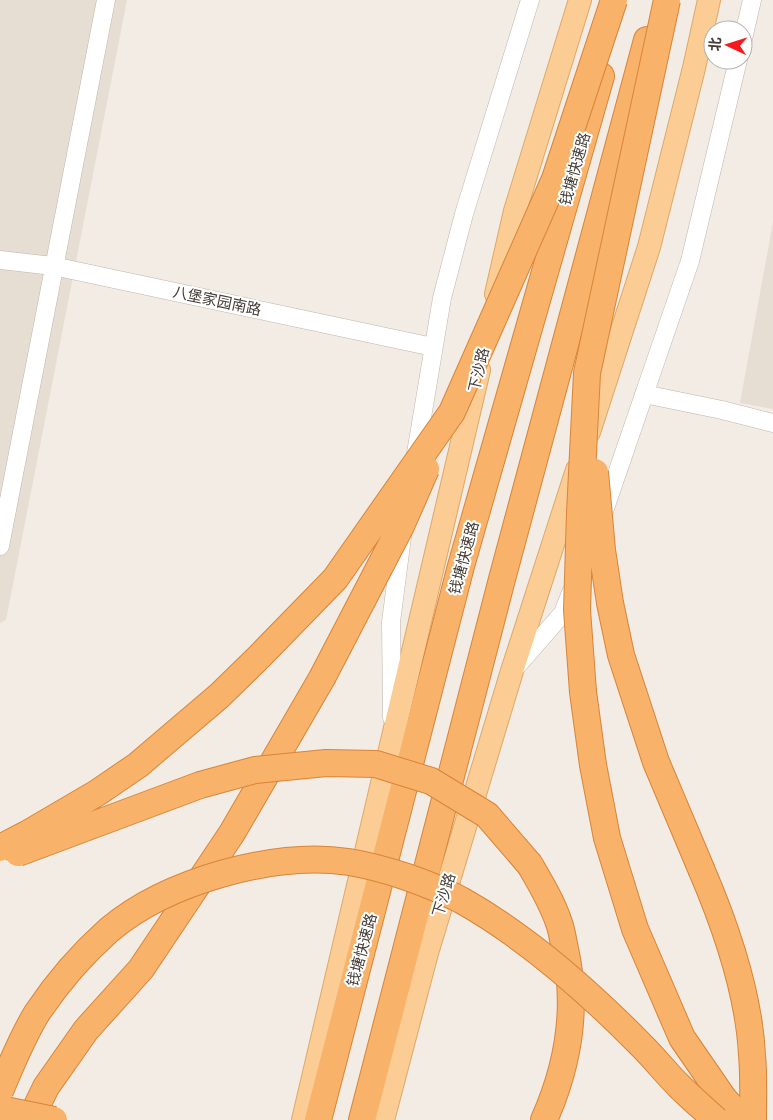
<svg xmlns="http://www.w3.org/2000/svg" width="773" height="1120" viewBox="0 0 773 1120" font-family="Cabin,'Noto Sans SC',sans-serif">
	<rect width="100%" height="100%" fill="#f2ece5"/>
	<!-- residential -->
	<path fill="#e6ddd3" d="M0,0H127L6,620L0,623Z
		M773,222V409L740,403Z"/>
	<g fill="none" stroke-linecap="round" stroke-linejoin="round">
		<!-- minor casing -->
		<g stroke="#c0b5ab" stroke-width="19">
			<path id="minor" d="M743,39L752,0
				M0,260L53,266L433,347
				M644,394L722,410L773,423
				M415,459L442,298L464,214L530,0
				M602,517L690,261L738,60
				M0,546L106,0
				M516,667L563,613L572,590
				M392,718L391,622L402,537"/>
		</g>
		<!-- major casing -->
		<g stroke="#e0a765" stroke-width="24">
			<path id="major" d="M496,294L515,211L580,0
				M589,432L649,247L694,68L709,0
				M303,1120L479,370
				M383,1120L427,953L512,671L577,470"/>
		</g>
		<!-- highway casing -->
		<g stroke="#d88439" stroke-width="28">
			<path id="highway" d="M583,692L593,765L607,838L635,929L682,1038L724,1099L743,1120
				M530,865C541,884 552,902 559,923C562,931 563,940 565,949C578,1007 568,1066 544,1120
				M702,871C726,927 749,994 752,1055C754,1076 753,1098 753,1120
				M30,1120L46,1087L86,1030L141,969L232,833L322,678
				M318,1120L461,566L601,76
				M362,1120L502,579L647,40"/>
		</g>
		<!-- minor -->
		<use href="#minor" stroke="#fff" stroke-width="18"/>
		<!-- major -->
		<use href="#major" stroke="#fbcd95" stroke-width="22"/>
		<!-- highway -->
		<use href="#highway" stroke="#f9b269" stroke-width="26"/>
		<!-- highway-bridge casing -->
		<g stroke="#d88439" stroke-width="28" stroke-linecap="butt">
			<path id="highway-bridge" d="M595,472L602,550L610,603L621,655L656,762L702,871
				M322,678L401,526L426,469
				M583,692L577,610L580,513L587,373L667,0
				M0,848L27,834L97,793L138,765L219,696L259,657L335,579L452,412L555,179L614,0
				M18,853L200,785L255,770L326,763L376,764L431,781L487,815L530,865
				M0,1091C11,1065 22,1037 37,1013C57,983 82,954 109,930C167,881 274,851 349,862C385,868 429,883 461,900C527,937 589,992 642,1046C655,1059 666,1073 679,1086C691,1098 704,1109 716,1120
				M0,1109L54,1120"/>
		</g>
		<!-- highway-bridge -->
		<use href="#highway-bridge" stroke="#f9b269" stroke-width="26"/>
	</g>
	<g text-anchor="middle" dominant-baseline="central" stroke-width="4" stroke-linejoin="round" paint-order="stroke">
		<!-- street labels -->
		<g font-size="15" fill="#443c35" stroke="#fff">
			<text transform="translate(575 169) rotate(-74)">钱塘快速路</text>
			<text transform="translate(217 301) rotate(12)">八堡家园南路</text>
			<text transform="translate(479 370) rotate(-77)">下沙路</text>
			<text transform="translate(464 558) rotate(-75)">钱塘快速路</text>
			<text transform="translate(444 895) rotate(-73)">下沙路</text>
			<text transform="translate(362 950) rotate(-75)">钱塘快速路</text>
		</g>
	</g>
	<!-- north arrow -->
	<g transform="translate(728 45) rotate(274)"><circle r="24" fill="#ffffff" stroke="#b4b1ae"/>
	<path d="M0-4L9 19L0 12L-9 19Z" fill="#f41a1d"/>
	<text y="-8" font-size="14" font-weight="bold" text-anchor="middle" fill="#443c35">北</text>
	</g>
</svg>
